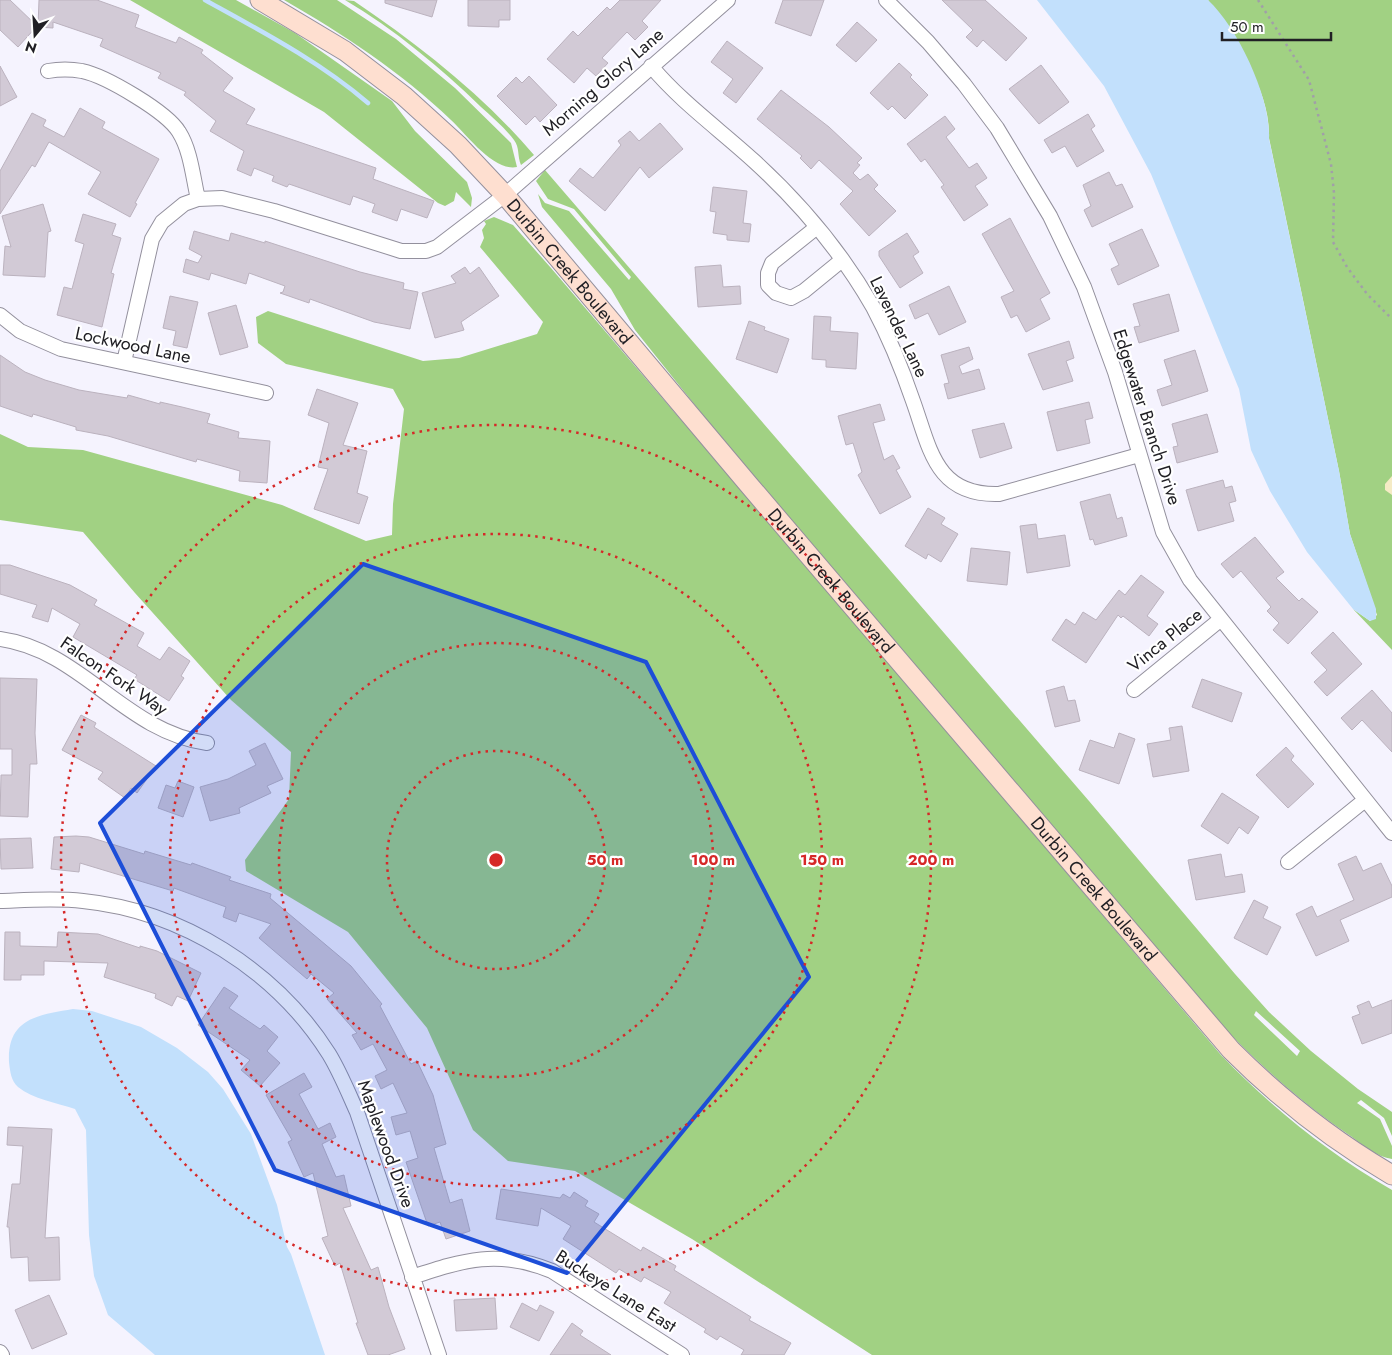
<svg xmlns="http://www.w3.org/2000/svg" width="1392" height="1355" viewBox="0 0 1392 1355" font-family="Jost,sans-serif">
	<rect width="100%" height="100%" fill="#f5f3fe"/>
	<!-- green -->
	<path fill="#a1d183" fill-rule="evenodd" d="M130,0H236L295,33L392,101L415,131L467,182L472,198L471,207L456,192L454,201L445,206L438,203L324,112Z
		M284,0H337L396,39L455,88L511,143L517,167C494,172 466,134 451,120C401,72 343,34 284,0Z
		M345,0L354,1C419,45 483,95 534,155L521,165C517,156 520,148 514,140C505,128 492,117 481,107C440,67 394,29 345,0Z
		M1208,0H1392V650L1353,609L1370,621L1377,615L1350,534L1339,471L1269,138C1271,88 1233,41 1208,0Z
		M545,170L1089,801L1235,974L1269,1012L1311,1051L1358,1089L1392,1112V1136L1384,1118L1361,1100L1357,1103L1380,1119L1392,1146V1159C1377,1157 1364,1146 1352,1137C1306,1106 1265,1070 1226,1030L718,434L635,330L611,289L542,207L538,194L545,203L569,211L629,280L631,277L574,209L548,199L536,181ZM1256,1011L1300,1051L1297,1056L1254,1015Z
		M494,217L513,225L551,268L872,643L1221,1055C1272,1108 1328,1153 1392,1190V1355H872L692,1239L575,1171L508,1161L473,1130L427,1028L348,932L246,871L245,860L289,799L291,752L231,700L135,593L83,532L0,520V434L28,447L83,450L282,505L366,541L392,535L393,504L404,409L393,389L286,364L258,343L256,317L268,311L423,361L459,358L537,334L543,322L480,247L484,238L482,230L486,224L484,221Z"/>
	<!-- sand -->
	<path fill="#f5ebc5" d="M1392,476V495L1385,490V484Z"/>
	<!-- water -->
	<path fill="#c2e0fc" d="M1037,0H1208C1238,28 1271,98 1269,139L1339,471L1350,534L1376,609V619L1370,621L1353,609L1307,552L1270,491L1251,450L1239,389L1151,174L1104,86Z
		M73,1009L92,1011L141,1027L177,1048L208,1072L223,1089L251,1134L277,1205L287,1247L291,1254L325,1355H155L108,1315L94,1276L89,1235L86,1130L75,1109C57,1103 33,1099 18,1087C11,1081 10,1071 9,1062C7,1019 37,1015 73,1009Z"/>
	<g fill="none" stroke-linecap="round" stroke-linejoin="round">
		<!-- stream -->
		<path stroke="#c2e0fc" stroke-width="4.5" d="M205,0C261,31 319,61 368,103"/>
	</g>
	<!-- building -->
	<path fill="#d2cad6" stroke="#bbb2be" d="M0,0H10L37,26L18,47L0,30Z
		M39,0H97L139,15L135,27L176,43L179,37L203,50L201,53L233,78L223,91L255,109L246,124L376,168L373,179L434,201L427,218L401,209L397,221L372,212L375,204L353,196L350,205L289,184L287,187L272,181L274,176L254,168L251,176L237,170L244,151L210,131L216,121L184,95L186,92L158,78L161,73L100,46L103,39L53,22V28L38,27Z
		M385,0H437L432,17L385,3Z
		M468,0H510V20H499V27L468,26Z
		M620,0H661L642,21L648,27L635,40L627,32L602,58L608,63L596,76L587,68L574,83L547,59L573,31L578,36L607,7L610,10Z
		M783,0H824L811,36L775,23Z
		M942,0H985L1027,38L1006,61L983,40L977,47L966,37L973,30Z
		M857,22L877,40L856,62L836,45Z
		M727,41L763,68L736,103L723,93L733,79L711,62Z
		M899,63L912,75L910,77L928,95L905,119L892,106L888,110L870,93Z
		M1041,65L1069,102L1039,124L1009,89Z
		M0,66L17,97L0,106Z
		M529,76L557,105L540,122L535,116L526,125L497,96L516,77L522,83Z
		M781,90L829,127L862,158L857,163L860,165L853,173L860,180L868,174L878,185L874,189L896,211L869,236L840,204L853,191L819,160L811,169L800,158L802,156L757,119Z
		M80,108L105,122L102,128L159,159L135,203L137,204L130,217L88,194L101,172L49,142L35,167L32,165L0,214V171L32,113L46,120L43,126L64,137Z
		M1088,114L1095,126L1091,129L1104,151L1077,167L1065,146L1052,153L1044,140Z
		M945,116L955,129L946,137L969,168L977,163L987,178L975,186L988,205L964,221L941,187L944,185L925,159L921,162L907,144Z
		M660,123L683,149L649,178L640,167L605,211L569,181L580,168L593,178L621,145L618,141L630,131L639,141Z
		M1109,172L1116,186L1122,184L1133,207L1092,227L1084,210L1091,206L1083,185Z
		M713,187L747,191L743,223L751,224L749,242L727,240V235L713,233L716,212L710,211Z
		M43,204L51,231L48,232L45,277L3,275L5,246L11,247L2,216Z
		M83,214L116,224L112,235L121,238L111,273L114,274L102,327L57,315L64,287L72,289L84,244L75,241Z
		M1010,218L1050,293L1040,299L1050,319L1026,332L1017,315L1011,318L1001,297L1014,291L982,234Z
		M1142,229L1159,266L1118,285L1111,269L1119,265L1109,244Z
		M194,231L229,241L231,233L265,243V241L360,272L404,283L403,289L418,292L410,329L374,322L310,299L309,303L280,293L283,292L285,286L249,273L246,284L211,273L209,280L183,272L186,259L198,263L202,256L189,249Z
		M907,233L919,252L913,256L923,273L900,288L879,256V251Z
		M721,265L723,287L740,286L741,304L698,307L695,267Z
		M465,267L470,274L479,267L499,296L461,322L464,330L435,338L422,293L456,283L451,276Z
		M949,286L966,322L939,335L928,313L915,319L909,305Z
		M1169,294L1179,331L1139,343L1134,327L1140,326L1133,304Z
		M170,296L198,302L187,348L173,345L176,331L163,328Z
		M236,305L248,347L220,355L208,313Z
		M814,316L831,317L830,331L858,333L856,369L826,367V360L812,359Z
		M749,321L765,327L764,330L789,339L777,373L736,359Z
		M1069,341L1074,358L1066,361L1073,381L1043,390L1028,354Z
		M969,347L973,359L959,366L962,374L979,369L985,389L948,399L944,384L949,383L941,355Z
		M1195,350L1208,391L1162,406L1157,390L1172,385L1164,360Z
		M0,355L25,372L45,380L79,390L127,398L128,395L160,404V402L182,407L210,414L207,423L239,432L238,438L270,441L267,483L239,481L240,471L197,459L196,462L108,436L76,430V427L33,414L32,417L0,406Z
		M317,389L358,403L343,445L367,451L357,493L368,497L359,524L314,509L328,469L318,467L329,423L308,415Z
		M1089,402L1093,418L1085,420L1090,443L1057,451L1047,412Z
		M880,404L885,420L873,423L884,460L893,455L900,468L896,470L911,497L880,514L858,475L862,472L853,443L846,445L838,416Z
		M1207,414L1218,452L1177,463L1173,447L1178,446L1172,424Z
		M1004,423L1012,448L980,458L972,430Z
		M1223,480L1225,488L1232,486L1236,501L1229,503L1234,521L1198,531L1186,490Z
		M1110,494L1117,519L1122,517L1127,536L1095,545L1093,539L1090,540L1080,502Z
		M928,508L945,518L941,524L958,534L941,562L928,554L926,559L905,546Z
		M1036,524L1038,539L1065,535L1070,566L1027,573L1020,526Z
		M1255,537L1284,572L1276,578L1299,601L1302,598L1318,612L1288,644L1273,630L1279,623L1267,611L1271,607L1241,571L1233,578L1221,564Z
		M971,548L1010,552L1007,585L967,581Z
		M0,565H10L70,585L97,600L94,605L144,633L137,646L160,660L169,647L190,661L181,676L184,678L169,701L134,679L137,675L73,637L80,624L52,608L48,622L32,617L37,605L0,594Z
		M1141,575L1164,592L1147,616L1158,624L1149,636L1123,616L1121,618L1118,615L1086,663L1052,640L1066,619L1075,625L1083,612L1096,620L1119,590L1125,595Z
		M1333,632L1362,664L1327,696L1314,682L1327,670L1311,653Z
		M0,678L37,679L35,733L37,764H30L28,817L0,816L1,775H12V749H0Z
		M1202,679L1242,693L1232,722L1192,707Z
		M1064,686L1068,701L1075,700L1080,721L1055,727L1046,691Z
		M1372,690L1392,713V752L1362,720L1352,730L1341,718Z
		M81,715L96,723L94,727L156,766L137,793L131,788L125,798L98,779L103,772L62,750Z
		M1182,726L1189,771L1153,777L1147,744L1171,740L1169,728Z
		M1119,733L1135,739L1119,784L1079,770L1090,740L1114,748Z
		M265,743L283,779L267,786L271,793L239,808L240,813L210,821L200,787L228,779L256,765L249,751Z
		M1286,747L1294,756L1291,760L1314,784L1288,808L1256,775Z
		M178,781L194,787L183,817L158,808L166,785L175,788Z
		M1222,793L1259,817L1248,834L1239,827L1228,844L1201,826Z
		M76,836L89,837L144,854L145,851L191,865L192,863L231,877L229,880L271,894L270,898L351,966L382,1004L380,1006L411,1064L417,1061L433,1095L446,1144L434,1148L450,1203L462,1199L470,1231L446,1239L440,1222L428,1226L406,1162L418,1158L410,1131L396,1135L391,1117L407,1113L393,1083L381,1089L375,1076L387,1070L373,1044L361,1050L352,1035L357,1033L327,999L334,993L311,974L307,979L259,938L271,924L239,913L236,922L223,917L226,907L174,888L173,891L80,863L79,872L51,869L54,837Z
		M31,838L33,868L1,869L0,839Z
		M1221,854L1225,877L1242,874L1245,892L1196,900L1188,860Z
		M1356,856L1363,871L1381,863L1392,886V897L1340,920L1349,941L1316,956L1296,914L1312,906L1317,917L1354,900L1338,864Z
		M1254,900L1268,907L1263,918L1281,927L1267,955L1234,938Z
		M5,932H20V946L57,947L58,932L98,934L140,948V946L157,951L201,973L188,1001L177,996L172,1006L155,998L156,994L104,977L108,963L44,961V975H21V980H4Z
		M224,987L238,996L229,1008L260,1029L264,1025L278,1037L267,1051L280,1063L260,1086L241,1070L250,1060L198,1025Z
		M1392,1000V1033L1362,1044L1352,1017L1360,1014L1357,1006L1369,1001L1372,1008Z
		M304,1073L312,1087L299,1094L318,1129L330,1123L336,1137L322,1144L336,1177L344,1175L351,1206L343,1208L371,1270L378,1267L389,1307L405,1349L388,1355H368L356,1323H358L340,1263L335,1266L322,1238L328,1236L313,1173L304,1177L288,1142L292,1140L266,1095Z
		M8,1127L52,1129L45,1238L59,1237L60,1280L29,1281L28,1257L11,1258L9,1227H7L12,1184H20L23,1146L7,1145Z
		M501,1189L560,1198L563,1194L570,1198L574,1192L588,1201L585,1206L599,1214L594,1222L641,1251L643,1247L676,1266L674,1270L751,1317L749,1320L791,1343L784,1355H741L744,1350L720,1336L717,1340L704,1332L706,1329L664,1303L671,1292L644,1277L641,1282L619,1269L616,1273L563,1239L571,1226L541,1208L538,1226L496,1219Z
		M49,1295L67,1334L32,1349L15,1310Z
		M495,1298L497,1329L456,1331L454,1300Z
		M522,1303L537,1311L540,1305L554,1312L539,1341L510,1327Z
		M572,1323L583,1331L580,1335L611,1355H550Z"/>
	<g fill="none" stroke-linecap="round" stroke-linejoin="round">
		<!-- street casing -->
		<g stroke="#93909d" stroke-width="16">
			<path id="street" d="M886,0L928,42L964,84L997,128L1050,216L1084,287L1115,372L1163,532L1190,580L1392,833
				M651,66C681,102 719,129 754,161C800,203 842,253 873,307C889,337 902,369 913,401C930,448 935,496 999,494L1139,455
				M48,71C59,69 71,69 82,71C106,76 167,112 179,132C191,151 193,178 198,199
				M817,227L772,263L768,273V285L776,293L791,298L804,291L842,260
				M0,315L20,331L61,349L266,393
				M124,362L152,239L162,222L184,204L198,199L222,198L274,211L401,251H426L437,247L505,195L728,0
				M0,639C81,650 125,732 207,743
				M1134,690L1221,619
				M1288,862L1365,800
				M0,901C28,900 56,898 83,901C182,911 276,970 329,1054C340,1072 348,1092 357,1112L439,1355
				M412,1277C464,1260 498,1249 552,1271L682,1355
				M0,1352L2,1355"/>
		</g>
		<!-- secondary casing -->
		<g stroke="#93909d" stroke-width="21">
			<g id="secondary">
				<path id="s1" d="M260,0L345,51L404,96L458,145L505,195L749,485L1231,1050C1280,1099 1332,1140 1392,1175"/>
			</g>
		</g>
		<!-- path -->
		<path stroke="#a19fa8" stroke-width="2.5" stroke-dasharray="2.5 4" stroke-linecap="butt" d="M1258,0L1309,80L1331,164L1334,193L1333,242L1347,267L1367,294L1392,319"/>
		<!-- street -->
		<use href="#street" stroke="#fff" stroke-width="14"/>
		<!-- secondary -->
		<use href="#secondary" stroke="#fedfd0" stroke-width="19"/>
	</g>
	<!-- marked area -->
	<path fill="#1d4ed8" fill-opacity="0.2" stroke="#1d4ed8" stroke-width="4" stroke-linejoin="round" d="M363,564L646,662L809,977L567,1273L275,1170L100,823Z"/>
	<!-- distance rings -->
	<g fill="none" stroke="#d62828" stroke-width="2.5" stroke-dasharray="2.5 5">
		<circle cx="496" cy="860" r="109"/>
		<circle cx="496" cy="860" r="217"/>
		<circle cx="496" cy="860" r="326"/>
		<circle cx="496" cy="860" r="435"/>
	</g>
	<g text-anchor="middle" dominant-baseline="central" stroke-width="4.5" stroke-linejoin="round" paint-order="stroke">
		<!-- street labels -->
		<g font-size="18" fill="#212025" stroke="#fff">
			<text transform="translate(603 82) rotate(-41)">Morning Glory Lane</text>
			<text stroke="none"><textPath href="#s1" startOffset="415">Durbin Creek Boulevard</textPath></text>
			<text transform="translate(899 327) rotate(64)">Lavender Lane</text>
			<text transform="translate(133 345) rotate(12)">Lockwood Lane</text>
			<text transform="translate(1147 417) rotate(72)">Edgewater Branch Drive</text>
			<text stroke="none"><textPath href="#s1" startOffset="820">Durbin Creek Boulevard</textPath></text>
			<text transform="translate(1165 640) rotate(-39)">Vinca Place</text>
			<text transform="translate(114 676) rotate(34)">Falcon Fork Way</text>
			<text stroke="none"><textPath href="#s1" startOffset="1225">Durbin Creek Boulevard</textPath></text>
			<text transform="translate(386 1144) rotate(70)">Maplewood Drive</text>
			<text transform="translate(616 1291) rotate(32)">Buckeye Lane East</text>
		</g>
	</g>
	<circle cx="496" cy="860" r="8" fill="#d62828" stroke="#fff" stroke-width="2.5"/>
	<g font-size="15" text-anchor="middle" font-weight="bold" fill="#d62828" stroke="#fff" stroke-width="4.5" stroke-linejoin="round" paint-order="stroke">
		<text x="605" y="865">50 m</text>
		<text x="713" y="865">100 m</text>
		<text x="822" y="865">150 m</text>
		<text x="931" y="865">200 m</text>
	</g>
	<!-- north arrow -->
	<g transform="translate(35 35) rotate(198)" stroke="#ffffff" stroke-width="4" paint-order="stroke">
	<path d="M0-4L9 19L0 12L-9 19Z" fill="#212025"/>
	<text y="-8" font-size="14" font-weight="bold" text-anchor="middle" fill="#212025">N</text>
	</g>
	<!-- scale -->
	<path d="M1222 32v8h109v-8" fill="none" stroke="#212025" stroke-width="2.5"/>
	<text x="1230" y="32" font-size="15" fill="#212025" stroke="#ffffff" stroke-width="4" paint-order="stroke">50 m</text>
</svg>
